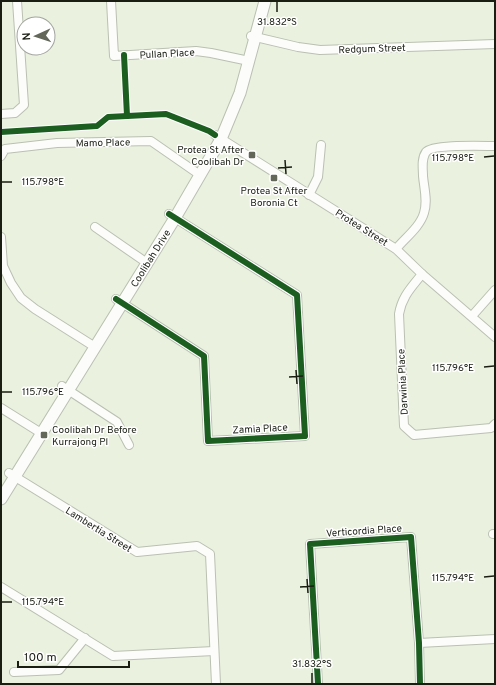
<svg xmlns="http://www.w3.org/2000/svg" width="496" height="685" font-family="Overpass,sans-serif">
	<rect width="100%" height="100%" fill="#eaf1df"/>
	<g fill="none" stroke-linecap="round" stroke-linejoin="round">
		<g stroke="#bac0b2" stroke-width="10">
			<g id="street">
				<polyline points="111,1 114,56 196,51 211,53 249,61"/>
				<polyline points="251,36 298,47 320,50 495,44"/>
				<polyline points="1,114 15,113 24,105 17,1"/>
				<polyline points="215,135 396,249 422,274 495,337"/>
				<polyline points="1,156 5,149 57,143 151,141 200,175"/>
				<polyline points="309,195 318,177 321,145"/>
				<polyline points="95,227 147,263"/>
				<polyline points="1,237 3,266 11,283 21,298 35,309 95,347"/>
				<path d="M396,249c9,-11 24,-22 28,-36 4,-12 0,-25 -1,-37 0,-7 -2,-17 3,-24 6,-8 57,-6 69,-6"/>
				<path d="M422,274c-10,13 -20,22 -23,40l5,112 10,9 77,-7 4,-4"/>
				<polyline points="116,299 204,356 208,441 305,436 297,295 169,214"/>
				<polyline points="472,316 495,290"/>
				<polyline points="62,386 117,422 129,445"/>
				<polyline points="1,408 41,433"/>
				<polyline points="9,473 137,552 197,546 210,554 216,684"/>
				<polyline points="493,534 495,534"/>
				<polyline points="1,587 113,656 214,651"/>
				<polyline points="419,643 495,639"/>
				<polyline points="14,672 59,670 85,638"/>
				<polyline points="318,684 310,544 411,537 419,643 420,684"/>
			</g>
		</g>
		<g stroke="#bac0b2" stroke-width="13">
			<polyline id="secondary" points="1,499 175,218 221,139 240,93 265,1"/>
		</g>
		<use href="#street" stroke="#fcfdfa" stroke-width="8"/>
		<use href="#secondary" stroke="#fcfdfa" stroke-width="11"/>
		<g stroke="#fff" stroke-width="8">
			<g id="cycleway">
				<polyline points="124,55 127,116"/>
				<polyline points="1,132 97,126 108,117 166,114 209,131 215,135"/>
				<polyline points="116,299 204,356 208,441 305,436 297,295 169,214"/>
				<polyline points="318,684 310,544 411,537 419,643 420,684"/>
			</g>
		</g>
		<use href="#cycleway" stroke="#1b5e20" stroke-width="6"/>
	</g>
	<path fill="none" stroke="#191d12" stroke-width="1.5" d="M277,2v10M484,157l10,-1M285,160l1,14M278,168l14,-1M2,182h10M484,367l10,-1M296,370l1,14M289,377l14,-1M2,392h10M484,577l10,-1M307,579l1,14M300,587l14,-1M2,602h10M312,673v10"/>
	<g fill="#62675a" stroke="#fff" stroke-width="1.5">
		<rect x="248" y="151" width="8" height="8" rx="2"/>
		<rect x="270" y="174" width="8" height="8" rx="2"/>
		<rect x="40" y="431" width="8" height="8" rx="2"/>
	</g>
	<g text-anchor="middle" stroke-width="3" stroke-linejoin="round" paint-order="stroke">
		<g font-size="10" fill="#191d12" stroke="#fff">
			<text transform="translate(372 48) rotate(-2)" y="4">Redgum Street</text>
			<text transform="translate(167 53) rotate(-3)" y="4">Pullan Place</text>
			<text transform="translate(103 142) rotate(-1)" y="4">Mamo Place</text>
			<text transform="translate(362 227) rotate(32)" y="4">Protea Street</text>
			<text transform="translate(150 258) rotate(-58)" y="4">Coolibah Drive</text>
			<text transform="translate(402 382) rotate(-93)" y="4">Darwinia Place</text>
			<text transform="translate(260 428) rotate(-3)" y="4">Zamia Place</text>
			<text transform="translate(99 529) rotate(32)" y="4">Lambertia Street</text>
			<text transform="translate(364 530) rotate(-4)" y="4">Verticordia Place</text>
		</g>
		<g font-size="10" fill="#191d12" stroke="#fff" text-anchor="end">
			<text x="244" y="153">Protea St After<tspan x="244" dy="12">Coolibah Dr</tspan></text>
			<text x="274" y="194" text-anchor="middle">Protea St After<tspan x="274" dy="12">Boronia Ct</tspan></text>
			<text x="52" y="433" text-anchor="start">Coolibah Dr Before<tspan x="52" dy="12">Kurrajong Pl</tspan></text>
		</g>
	</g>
	<g font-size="10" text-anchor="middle" fill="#191d12" stroke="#fff" stroke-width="3" stroke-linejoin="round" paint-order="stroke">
		<text x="277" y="25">31.832°S</text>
		<text x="453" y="161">115.798°E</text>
		<text x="43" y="185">115.798°E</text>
		<text x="453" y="371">115.796°E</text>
		<text x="43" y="395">115.796°E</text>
		<text x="453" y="581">115.794°E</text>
		<text x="43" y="605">115.794°E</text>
		<text x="312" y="667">31.832°S</text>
	</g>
	<rect width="496" height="685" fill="none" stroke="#191d12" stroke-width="4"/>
	<g transform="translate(36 36) rotate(267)"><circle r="19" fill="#ffffff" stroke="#a3a5a0"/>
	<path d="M0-3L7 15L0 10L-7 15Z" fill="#62675a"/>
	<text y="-6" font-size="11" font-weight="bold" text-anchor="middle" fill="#191d12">N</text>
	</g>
	<path d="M18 661v6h111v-6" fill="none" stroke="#191d12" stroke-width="2"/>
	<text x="24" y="661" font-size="12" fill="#191d12" stroke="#ffffff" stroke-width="3" paint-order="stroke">100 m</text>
</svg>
